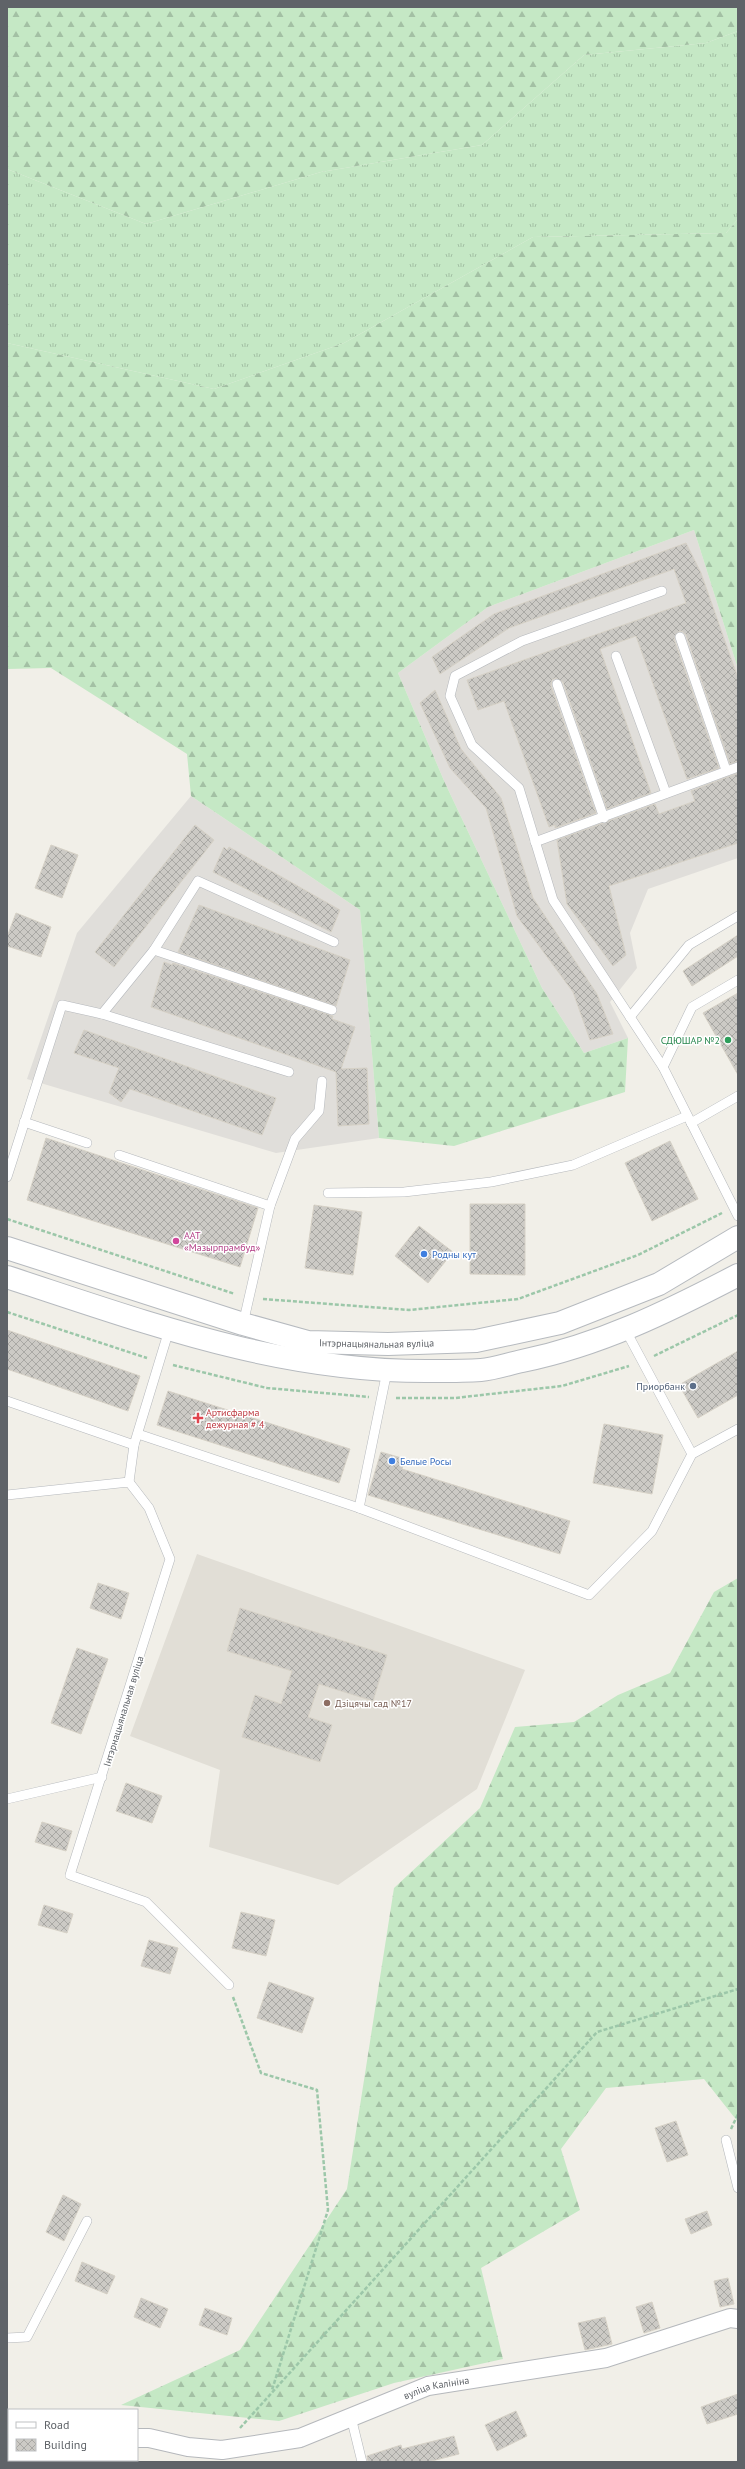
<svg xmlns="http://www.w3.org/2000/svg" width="745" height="2469" font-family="'PT Sans',sans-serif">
	<defs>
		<pattern id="grass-tufts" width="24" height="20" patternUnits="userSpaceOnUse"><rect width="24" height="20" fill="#c5e8c5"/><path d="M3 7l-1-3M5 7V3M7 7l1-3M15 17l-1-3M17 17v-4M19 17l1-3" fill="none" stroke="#a3c0a4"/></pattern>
		<pattern id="forest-firs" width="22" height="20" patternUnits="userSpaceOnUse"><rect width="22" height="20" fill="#c5e8c5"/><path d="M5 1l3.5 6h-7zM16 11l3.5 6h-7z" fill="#a3c0a4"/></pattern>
		<pattern id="building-cross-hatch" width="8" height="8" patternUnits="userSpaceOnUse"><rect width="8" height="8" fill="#cccac5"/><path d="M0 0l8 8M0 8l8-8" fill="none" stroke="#a9a8a4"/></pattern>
	</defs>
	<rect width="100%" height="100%" fill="#f1efe8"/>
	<g fill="#e0deda">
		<polygon points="694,530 738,669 738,858 648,889 630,933 637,968 610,1002 628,1038 584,1053 542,988 445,783 398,673 488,607"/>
		<polygon points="191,796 360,910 379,1138 276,1153 27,1079 77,933"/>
	</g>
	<polygon fill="#e1ded6" points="197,1554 525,1670 477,1789 338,1885 209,1847 220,1770 130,1736"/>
	<polygon fill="url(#grass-tufts)" points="738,31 738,219 726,233 533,237 344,343 214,389 7,343 7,169 146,224 321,172 482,145 584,55 706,43"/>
	<g fill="url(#forest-firs)">
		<polygon points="7,7 738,7 738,31 706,43 584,55 482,145 321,172 146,224 7,169"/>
		<polygon points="738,219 738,669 694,530 488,607 398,673 445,783 542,988 584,1053 628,1038 625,1092 454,1146 379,1138 360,910 191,796 187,754 51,668 7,669 7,343 214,389 344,343 533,237 726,233"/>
		<polygon points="738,1578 738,2122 704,2079 606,2088 561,2149 580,2210 481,2268 503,2359 394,2383 279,2421 121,2405 240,2350 347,2189 394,1888 480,1808 515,1727 574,1722 618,1695 670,1673 714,1592"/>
	</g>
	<g fill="url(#building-cross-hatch)" stroke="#d6d1c6">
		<polygon points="686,543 701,573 738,678 738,761 730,764 686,635 682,631 678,632 674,639 719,768 687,779 636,636 600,649 651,793 607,809 563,682 555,678 552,680 551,686 596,813 555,828 555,825 549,827 504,701 478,710 467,680 686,603 674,569 509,628 440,674 432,657 494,614"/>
		<polygon points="435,690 461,749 501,798 533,898 597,994 613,1034 590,1040 573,992 517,916 486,808 450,768 420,703"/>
		<polygon points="738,773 738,843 609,886 626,955 613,966 567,904 557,840 655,804 659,814 695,801 691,791"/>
		<polygon points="195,825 214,840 114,967 95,952"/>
		<polygon points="51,845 78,855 62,898 35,888"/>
		<polygon points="224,847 227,850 229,847 340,910 331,932 213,872"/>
		<polygon points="199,905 350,960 336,1006 178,952"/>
		<polygon points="16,913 51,927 41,957 7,946 7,937"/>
		<polygon points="738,935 738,956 692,986 683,971"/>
		<polygon points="164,962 172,965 173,963 333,1016 332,1019 355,1027 341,1069 367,1068 369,1124 338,1126 336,1072 151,1007"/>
		<polygon points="738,993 738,1075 703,1013"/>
		<polygon points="84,1030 276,1098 262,1135 130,1089 121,1102 109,1093 119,1068 74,1053"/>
		<polygon points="46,1138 258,1208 240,1267 27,1200"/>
		<polygon points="670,1141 698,1199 652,1221 625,1163"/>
		<polygon points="470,1204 525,1204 525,1275 470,1274"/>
		<polygon points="314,1205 362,1212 353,1275 305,1268"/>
		<polygon points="419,1226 453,1252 428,1283 395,1256"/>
		<polygon points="7,1330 140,1376 128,1411 7,1369"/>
		<polygon points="738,1351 738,1395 698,1418 679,1385"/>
		<polygon points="168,1391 350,1449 339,1483 157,1425"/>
		<polygon points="604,1424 663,1435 652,1494 593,1483"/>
		<polygon points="381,1452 405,1459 402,1469 570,1521 560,1554 368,1495"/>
		<polygon points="98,1583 129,1593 121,1619 90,1608"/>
		<polygon points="240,1608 387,1655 373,1701 319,1684 308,1717 332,1725 320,1762 242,1737 255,1695 281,1704 292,1671 227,1651"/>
		<polygon points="77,1648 108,1659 81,1734 51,1723"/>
		<polygon points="126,1783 162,1796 152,1823 116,1811"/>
		<polygon points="42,1822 72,1831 66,1851 35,1842"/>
		<polygon points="44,1905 73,1914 67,1933 38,1925"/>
		<polygon points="241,1912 275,1920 266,1956 232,1948"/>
		<polygon points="149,1940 178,1948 170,1974 141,1966"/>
		<polygon points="269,1982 314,1998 302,2033 257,2018"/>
		<polygon points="676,2121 688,2155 667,2162 655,2128"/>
		<polygon points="63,2195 81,2204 64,2241 46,2232"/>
		<polygon points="707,2211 712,2225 691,2234 685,2219"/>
		<polygon points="82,2262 115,2276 107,2294 75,2281"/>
		<polygon points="728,2278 734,2304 720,2307 714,2281"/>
		<polygon points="141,2298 168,2309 160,2328 134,2317"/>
		<polygon points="652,2302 660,2328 644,2333 636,2307"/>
		<polygon points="205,2308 232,2318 227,2335 199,2325"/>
		<polygon points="605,2317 612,2344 585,2350 578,2323"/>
		<polygon points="738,2394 738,2414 707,2424 701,2407"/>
		<polygon points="516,2411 527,2436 497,2451 485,2425"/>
		<polygon points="454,2436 459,2454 428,2462 368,2462 367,2456 401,2445 402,2449"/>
	</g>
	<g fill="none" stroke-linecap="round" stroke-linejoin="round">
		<g stroke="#b5b8bc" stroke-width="10">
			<g id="service">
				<polyline points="662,591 522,641 455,676 450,696 472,745 519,788 553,900 663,1067 738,1216"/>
				<polyline points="680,637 726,770"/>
				<polyline points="616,656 666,793"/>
				<polyline points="557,684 604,818"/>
				<polyline points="535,842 738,767"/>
				<polyline points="154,950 198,881 334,942"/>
				<polyline points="102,1014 289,1072"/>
				<polyline points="630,1017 689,945 738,916"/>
				<polyline points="663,1067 692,1007 738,980"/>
				<polyline points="24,1122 87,1143"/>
				<polyline points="691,1123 738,1096"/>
				<polyline points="119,1155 270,1206"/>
				<polyline points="7,1177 62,1005 102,1014 154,950 332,1010"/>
				<polyline points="328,1193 404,1192 491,1182 573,1165 687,1116"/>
				<polyline points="243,1324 270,1206 295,1139 319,1111 322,1081"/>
				<polyline points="625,1329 692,1454"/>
				<polyline points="7,1401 134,1445"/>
				<polyline points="138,1434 359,1508 589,1595 652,1531 692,1454 738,1429"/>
				<polyline points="129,1482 134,1445 169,1330"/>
				<polyline points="7,1495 129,1482 149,1508 170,1559 70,1875 146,1902 229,1985"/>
				<polyline points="359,1508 387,1371"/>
				<polyline points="7,1799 102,1777"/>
				<polyline points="726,2140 738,2188"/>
				<polyline points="7,2338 27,2337 87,2221"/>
				<polyline points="351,2417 362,2462"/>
			</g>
		</g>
		<g stroke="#b5b8bc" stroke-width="20">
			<g id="minor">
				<polyline points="7,2426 9,2426"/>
				<path id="s1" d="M137,2438h12l39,9 34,3 78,-12 128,-52 178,-28 124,-40 8,1"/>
			</g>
		</g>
		<g stroke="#b6babf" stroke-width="24">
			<g id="secondary">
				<path id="s2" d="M7,1248l236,76 65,18 80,2 88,-3 84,-18 99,-39 79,-47"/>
				<path d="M7,1277c144,47 274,96 428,94 15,0 31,0 46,-1 13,-1 27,-6 41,-9 78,-16 145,-49 216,-86"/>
			</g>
		</g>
		<g stroke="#9cc7a9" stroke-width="2.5" stroke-dasharray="4 2" stroke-linecap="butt">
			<polyline points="7,1219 235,1294"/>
			<polyline points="263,1299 409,1310 518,1299 638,1255 722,1213"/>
			<polyline points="7,1312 147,1358"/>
			<polyline points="654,1356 738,1315"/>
			<polyline points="173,1365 267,1388 369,1397"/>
			<polyline points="396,1398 455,1398 562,1386 629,1366"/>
			<polyline points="233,1997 261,2073 317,2090 328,2210 272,2390"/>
			<polyline points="731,2129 738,2114"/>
			<polyline points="240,2428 597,2032 738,1989"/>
		</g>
		<use href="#service" stroke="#fff" stroke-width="9"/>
		<use href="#minor" stroke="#fff" stroke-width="18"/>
		<use href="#secondary" stroke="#fff" stroke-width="22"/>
	</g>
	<circle fill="#2e9e5b" stroke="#fff" stroke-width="1.5" cx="728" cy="1040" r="4"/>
	<circle fill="#d1479c" stroke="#fff" stroke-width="1.5" cx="176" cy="1241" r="4"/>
	<g fill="#3f7fe0" stroke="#fff" stroke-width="1.5">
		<circle cx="424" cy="1254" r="4"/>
		<circle cx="392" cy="1461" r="4"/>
	</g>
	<circle fill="#5c6f8a" stroke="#fff" stroke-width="1.5" cx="693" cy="1386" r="4"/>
	<path fill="#e0444e" stroke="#fff" stroke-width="1.5" d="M196 1412h4v4h4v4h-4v4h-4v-4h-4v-4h4z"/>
	<circle fill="#8d6e63" stroke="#fff" stroke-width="1.5" cx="327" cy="1703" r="4"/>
	<g text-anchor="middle" stroke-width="3" stroke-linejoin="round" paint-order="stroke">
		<g font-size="10" fill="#27864d" stroke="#fff" text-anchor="end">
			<text x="720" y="1044">СДЮШАР №2</text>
		</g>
		<g font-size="10" fill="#b23c85" stroke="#fff" text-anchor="start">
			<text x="184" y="1239">ААТ<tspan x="184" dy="12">«Мазырпрамбуд»</tspan></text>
		</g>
		<g font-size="10" fill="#366cbe" stroke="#fff" text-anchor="start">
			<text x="432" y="1258">Родны кут</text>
			<text x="400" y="1465">Белые Росы</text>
		</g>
		<g font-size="10" fill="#5f6368" stroke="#fff">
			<text dy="4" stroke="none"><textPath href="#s2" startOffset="384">Інтэрнацыянальная вуліца</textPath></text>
			<text transform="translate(123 1711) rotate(-73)" y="4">Інтэрнацыянальная вуліца</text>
			<text dy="4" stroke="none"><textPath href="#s1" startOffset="311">вуліца Калініна</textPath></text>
		</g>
		<g font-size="10" fill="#4e5e75" stroke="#fff" text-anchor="end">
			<text x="685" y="1390">Приорбанк</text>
		</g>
		<g font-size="10" fill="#be3a42" stroke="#fff" text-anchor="start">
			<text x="206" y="1416">Артисфарма<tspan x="206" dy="12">дежурная # 4</tspan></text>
		</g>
		<g font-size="10" fill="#785e54" stroke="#fff" text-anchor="start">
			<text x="335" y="1707">Дзіцячы сад №17</text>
		</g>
	</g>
	<rect width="745" height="2469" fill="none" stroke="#5f6368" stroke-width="16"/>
	<rect x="8" y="2409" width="130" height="52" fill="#ffffff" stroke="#bfc1c3"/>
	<rect x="16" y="2422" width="20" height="6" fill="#ffffff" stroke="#bfc1c3"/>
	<text x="44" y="2429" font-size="12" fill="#5f6368">Road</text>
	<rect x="16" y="2439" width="20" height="12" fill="url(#building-cross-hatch)" stroke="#bfc1c3"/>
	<text x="44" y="2449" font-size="12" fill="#5f6368">Building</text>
</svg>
